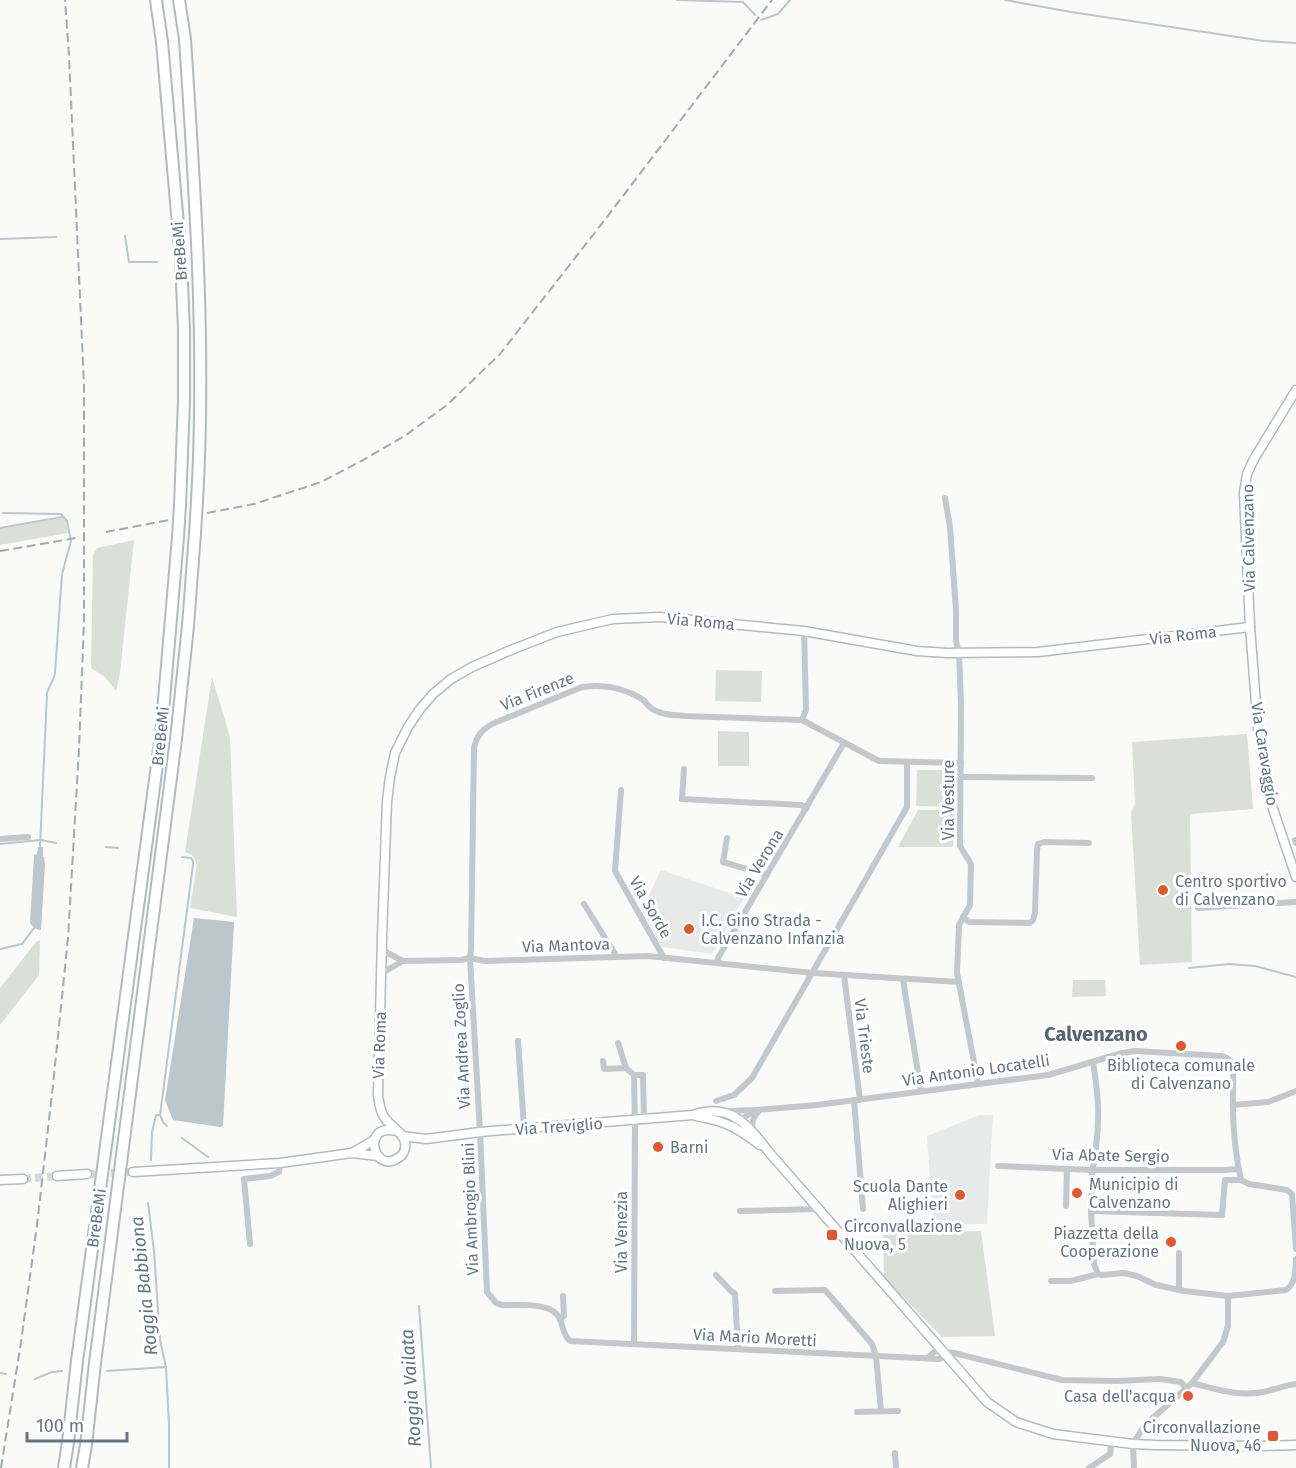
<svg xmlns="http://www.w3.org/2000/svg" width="1296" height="1468" font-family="'Fira Sans',sans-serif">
	<rect width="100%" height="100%" fill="#fafaf8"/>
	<g fill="#e8e9e9">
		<polygon points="661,870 744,898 712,954 662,947 642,910"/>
		<polygon points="979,1115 993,1115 987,1224 933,1224 927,1136"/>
	</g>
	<g fill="#dadfd7">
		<polygon points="63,518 66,521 68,533 0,545 0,529"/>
		<polygon points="134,540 120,673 116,691 105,677 91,668 93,556 97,548"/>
		<polygon points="716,670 762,671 761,702 715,701"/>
		<polygon points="212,677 230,737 237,917 190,908 197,864 192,855 185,852"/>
		<polygon points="718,731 749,732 749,766 718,766"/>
		<polygon points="1247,734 1253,809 1190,814 1192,962 1140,965 1131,813 1135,804 1132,742"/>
		<polygon points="917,770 954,770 954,807 916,806"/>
		<polygon points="918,810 954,810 953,847 898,847"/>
		<polygon points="40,940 39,975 0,1025 0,988 36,942"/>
		<polygon points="1073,980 1105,980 1106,996 1072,997"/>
		<polygon points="981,1231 995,1336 942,1337 884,1277 883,1234"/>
	</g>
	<g fill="#bbc7cb">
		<path d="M38,847h5v10h1l1,7 -4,66c-5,0 -8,-3 -11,-7l4,-68 3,-1z"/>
		<polygon points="194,918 234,922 223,1126 220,1127 173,1120 165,1100"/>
	</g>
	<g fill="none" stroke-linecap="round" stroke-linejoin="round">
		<g stroke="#bbc7cb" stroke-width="2">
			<polyline points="677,0 743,2 755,15"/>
			<polyline points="1005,0 1071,12 1264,41 1296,43"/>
			<polyline points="761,20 778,14 790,0"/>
			<polyline points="125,236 129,262 157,262"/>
			<polyline points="0,239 56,237"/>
			<path d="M3,513l58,1 6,7 4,20 -9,33 -7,99c-1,7 -6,13 -8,20l-7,154"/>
			<polyline points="0,528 62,517"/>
			<polyline points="0,844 40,840 56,843"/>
			<polyline points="106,847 118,848"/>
			<polyline points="0,949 22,944 34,928"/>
			<polyline points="1189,968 1229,964 1255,966 1296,977"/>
			<polyline points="167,1126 163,1122 160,1115 193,865 193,861 191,858 182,857"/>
			<polyline points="182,1138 208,1157"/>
			<polyline points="151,1160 152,1132 156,1115 159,1115"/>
			<polyline points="148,1203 154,1251 160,1340 166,1367 169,1425 169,1468"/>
			<polyline points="419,1306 431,1468"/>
			<polyline points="107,1371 166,1367"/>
			<polyline points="0,1373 6,1374"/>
			<polyline points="35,1379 52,1372 62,1371"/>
		</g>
		<g stroke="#d5d9db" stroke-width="8" stroke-dasharray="8 4" stroke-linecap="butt">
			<polyline points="87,1174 133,1172"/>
			<polyline points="23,1179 57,1176"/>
		</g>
		<g stroke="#b3babf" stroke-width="11">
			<g id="secondary">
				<polyline points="1296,390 1254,459 1247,474 1244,493 1250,627 1258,729 1268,794 1296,877"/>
				<path d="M696,1116c8,2 17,3 25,6 15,5 27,14 39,23"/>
				<path d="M396,1131c-35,-9 -23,44 2,27 6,-3 8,-10 7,-16 -2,-10 -15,-16 -21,-25 -4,-6 -5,-15 -6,-22l4,-158 5,-136 3,-24 5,-24 13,-26 12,-18 13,-15 18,-15 21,-12 39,-17 46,-18 56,-13 47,-2 144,14 113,20 30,2 91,-1 212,-25"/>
				<path d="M402,1136l24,3 54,-7 213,-17c36,-13 56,10 75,36l219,251 29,20 37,12 80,10 22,1 104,1 37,-1"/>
				<polyline points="352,1153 374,1140"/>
				<polyline points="133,1172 280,1163 352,1153 378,1156"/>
				<polyline points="57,1176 87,1174"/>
				<polyline points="0,1180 23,1179"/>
			</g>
		</g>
		<g stroke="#b4b9bd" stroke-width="14">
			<g id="highway">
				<polyline points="156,0 162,42 181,259 184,330 184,400 180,505"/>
				<path d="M179,0l6,39c10,154 21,307 12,462"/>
				<polyline points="64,1468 68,1442 77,1361 161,735 178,537"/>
				<polyline points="82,1468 86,1445 95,1363 176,739 188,626 195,533"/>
			</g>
		</g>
		<g stroke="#c3c8cc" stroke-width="6">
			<polyline points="945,498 950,527 956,610 956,641 959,653 961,703 960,846 971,864 970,905 959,925 957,973 978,1083"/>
			<polyline points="802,720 806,710 804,631"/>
			<polyline points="684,769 682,799 801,805 807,808"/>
			<polyline points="961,777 1092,778"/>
			<polyline points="621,790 615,871 664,958"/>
			<polyline points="727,838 723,862 767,875"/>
			<polyline points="0,839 28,837"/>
			<polyline points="1295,840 1296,843"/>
			<polyline points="584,904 617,957"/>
			<polyline points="1198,908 1296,902"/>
			<polyline points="963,917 969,922 1030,923 1033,920 1035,913 1037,850 1038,844 1044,842 1089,843"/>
			<polyline points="382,950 403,961 461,960 470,958 485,961 648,956 813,973 959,982"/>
			<polyline points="717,963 718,958 844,743"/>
			<polyline points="382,973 403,961"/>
			<polyline points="844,975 860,1100"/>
			<polyline points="903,980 921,1091"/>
			<polyline points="518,1041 524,1128"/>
			<polyline points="618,1043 626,1068"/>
			<polyline points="603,1061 604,1069 626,1068 634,1075"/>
			<path d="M1093,1062c5,30 7,54 3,85 -1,8 -1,15 -4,23l-1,41 3,53 4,10"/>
			<polyline points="854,1100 863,1209"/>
			<polyline points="716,1101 734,1095 752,1078 907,807 907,762"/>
			<polyline points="1233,1105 1268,1102 1296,1091"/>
			<path d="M725,1111l31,-1 61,-5 231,-30 74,-22 13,-2 87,5c6,2 8,3 10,9 3,10 0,32 1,43 0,24 3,48 8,72"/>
			<polyline points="730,1126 753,1112"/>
			<path d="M753,1131c-2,-9 0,-15 7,-21"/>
			<polyline points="998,1166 1092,1170 1224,1170 1238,1169"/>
			<polyline points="1066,1206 1067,1169"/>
			<polyline points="740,1211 818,1209"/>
			<polyline points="1091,1211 1222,1215 1225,1180 1241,1180 1249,1184 1287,1190 1292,1194 1296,1249"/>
			<polyline points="250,1244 244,1179 270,1176 279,1172 280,1163"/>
			<polyline points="1179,1253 1179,1290"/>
			<polyline points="716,1275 731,1291 735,1294 738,1349"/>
			<path d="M1051,1281h20l27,-7 3,1 23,-2 13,3 19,9 28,6 44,5 58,-6c10,-7 9,-19 10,-31"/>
			<polyline points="775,1291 825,1290 872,1344 876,1356 881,1411"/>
			<polyline points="560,1320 564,1316 563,1296"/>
			<polyline points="634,1344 635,1126 634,1075 643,1075 644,1119"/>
			<path d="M942,1352l-1,6 -2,1 -369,-18c-7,-6 -7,-14 -10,-22 -8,-18 -41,-13 -58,-14l-6,-2 -9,-11 -7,-160 -10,-174 1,-8 3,-202c3,-13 8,-18 18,-24l90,-37c21,-3 41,0 60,12 4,3 6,7 10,10 10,6 22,6 33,7l117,4 77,41 82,2"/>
			<polyline points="928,1358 935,1351 954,1353 1062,1380 1117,1381 1160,1379 1181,1382 1186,1388"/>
			<path d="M1192,1383c23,6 47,14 71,9 11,-2 22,-7 33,-8"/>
			<polyline points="857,1412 898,1411"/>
			<polyline points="895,1453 896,1468"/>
			<polyline points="1089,1468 1110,1454 1112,1441"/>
			<polyline points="1134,1468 1133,1444 1144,1426 1192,1383 1223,1342 1228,1326 1228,1296"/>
		</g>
		<use href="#secondary" stroke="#fff" stroke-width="8"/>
		<use href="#highway" stroke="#fff" stroke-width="10"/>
		<g stroke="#a2aab0" stroke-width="2" stroke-dasharray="9 4.5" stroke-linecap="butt">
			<polyline points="207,513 254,504 321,482 365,459 406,435 447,405 500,354 607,217 772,0"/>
			<polyline points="106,532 169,520"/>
			<polyline points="0,551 76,538"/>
			<polyline points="1,1468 21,1342 37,1225 53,1085 68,938 79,749 84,622 84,385 69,56 65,0"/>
		</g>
		<g stroke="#b4b9bd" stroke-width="14" stroke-linecap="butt">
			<g id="highway-bridge">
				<polyline points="195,533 197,501"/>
				<polyline points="178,537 180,505"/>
			</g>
		</g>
		<use href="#highway-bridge" stroke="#fff" stroke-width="10"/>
	</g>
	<g fill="#e4572e" stroke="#fff" stroke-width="2">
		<circle cx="1163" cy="890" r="6"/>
		<circle cx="689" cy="929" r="6"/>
		<circle cx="1181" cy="1046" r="6"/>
		<circle cx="658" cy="1147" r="6"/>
		<circle cx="1077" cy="1193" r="6"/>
		<circle cx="960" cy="1195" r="6"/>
		<rect x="826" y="1229" width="12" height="12" rx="3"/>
		<circle cx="1171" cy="1242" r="6"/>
		<circle cx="1188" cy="1396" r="6"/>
		<rect x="1267" y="1430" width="12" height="12" rx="3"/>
	</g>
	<g text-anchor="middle" stroke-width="6" stroke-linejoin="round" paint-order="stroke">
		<g font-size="16" fill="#657683" stroke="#fff">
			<text transform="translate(179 251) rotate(-94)" y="6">BreBeMi</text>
			<text transform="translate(1248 538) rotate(-91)" y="6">Via Calvenzano</text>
			<text transform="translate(701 621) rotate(5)" y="6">Via Roma</text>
			<text transform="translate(1183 635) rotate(-7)" y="6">Via Roma</text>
			<text transform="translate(537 691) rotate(-22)" y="6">Via Firenze</text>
			<text transform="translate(160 736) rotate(-84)" y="6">BreBeMi</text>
			<text transform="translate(1265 754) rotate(81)" y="6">Via Caravaggio</text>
			<text transform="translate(948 800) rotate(-90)" y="6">Via Vesture</text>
			<text transform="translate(759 863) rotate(-59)" y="6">Via Verona</text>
			<text transform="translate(651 907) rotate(60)" y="6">Via Sorde</text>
			<text transform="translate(566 945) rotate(-2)" y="6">Via Mantova</text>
			<text transform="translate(865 1036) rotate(83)" y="6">Via Trieste</text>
			<text transform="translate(379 1045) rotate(-88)" y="6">Via Roma</text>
			<text transform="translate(461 1046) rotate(-93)" y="6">Via Andrea Zoglio</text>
			<text transform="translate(976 1070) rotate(-8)" y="6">Via Antonio Locatelli</text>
			<text transform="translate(559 1126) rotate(-4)" y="6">Via Treviglio</text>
			<text transform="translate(1111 1155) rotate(1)" y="6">Via Abate Sergio</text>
			<text transform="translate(470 1209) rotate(-92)" y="6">Via Ambrogio Blini</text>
			<text transform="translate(96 1218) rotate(-82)" y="6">BreBeMi</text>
			<text transform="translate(621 1232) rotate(-90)" y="6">Via Venezia</text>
			<text transform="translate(755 1337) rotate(3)" y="6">Via Mario Moretti</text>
		</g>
		<g font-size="16" fill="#657683" stroke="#fff" text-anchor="start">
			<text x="1175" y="887">Centro sportivo<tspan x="1175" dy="18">di Calvenzano</tspan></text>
			<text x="701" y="926">I.C. Gino Strada -<tspan x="701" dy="18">Calvenzano Infanzia</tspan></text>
			<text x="1181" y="1071" text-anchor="middle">Biblioteca comunale<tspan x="1181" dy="18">di Calvenzano</tspan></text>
			<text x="670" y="1153">Barni</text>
			<text x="1089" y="1190">Municipio di<tspan x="1089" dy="18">Calvenzano</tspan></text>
			<text x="948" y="1192" text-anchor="end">Scuola Dante<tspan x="948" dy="18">Alighieri</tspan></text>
			<text x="844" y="1232">Circonvallazione<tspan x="844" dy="18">Nuova, 5</tspan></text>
			<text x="1159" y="1239" text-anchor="end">Piazzetta della<tspan x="1159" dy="18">Cooperazione</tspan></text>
			<text x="1176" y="1402" text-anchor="end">Casa dell'acqua</text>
			<text x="1261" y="1433" text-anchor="end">Circonvallazione<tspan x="1261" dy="18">Nuova, 46</tspan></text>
		</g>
		<g font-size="18" font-style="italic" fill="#60757c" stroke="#fff">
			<text transform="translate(144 1286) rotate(-96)" y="6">Roggia Babbiona</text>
			<text transform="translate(411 1388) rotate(-94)" y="6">Roggia Vailata</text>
		</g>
		<g font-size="20" font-weight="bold" fill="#57646e" stroke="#fff">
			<text x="1096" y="1041">Calvenzano</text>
		</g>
	</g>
	<path d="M27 1432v9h100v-9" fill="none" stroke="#657683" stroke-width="3"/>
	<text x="36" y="1432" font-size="18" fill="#657683" stroke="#ffffff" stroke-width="4.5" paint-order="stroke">100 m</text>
</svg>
